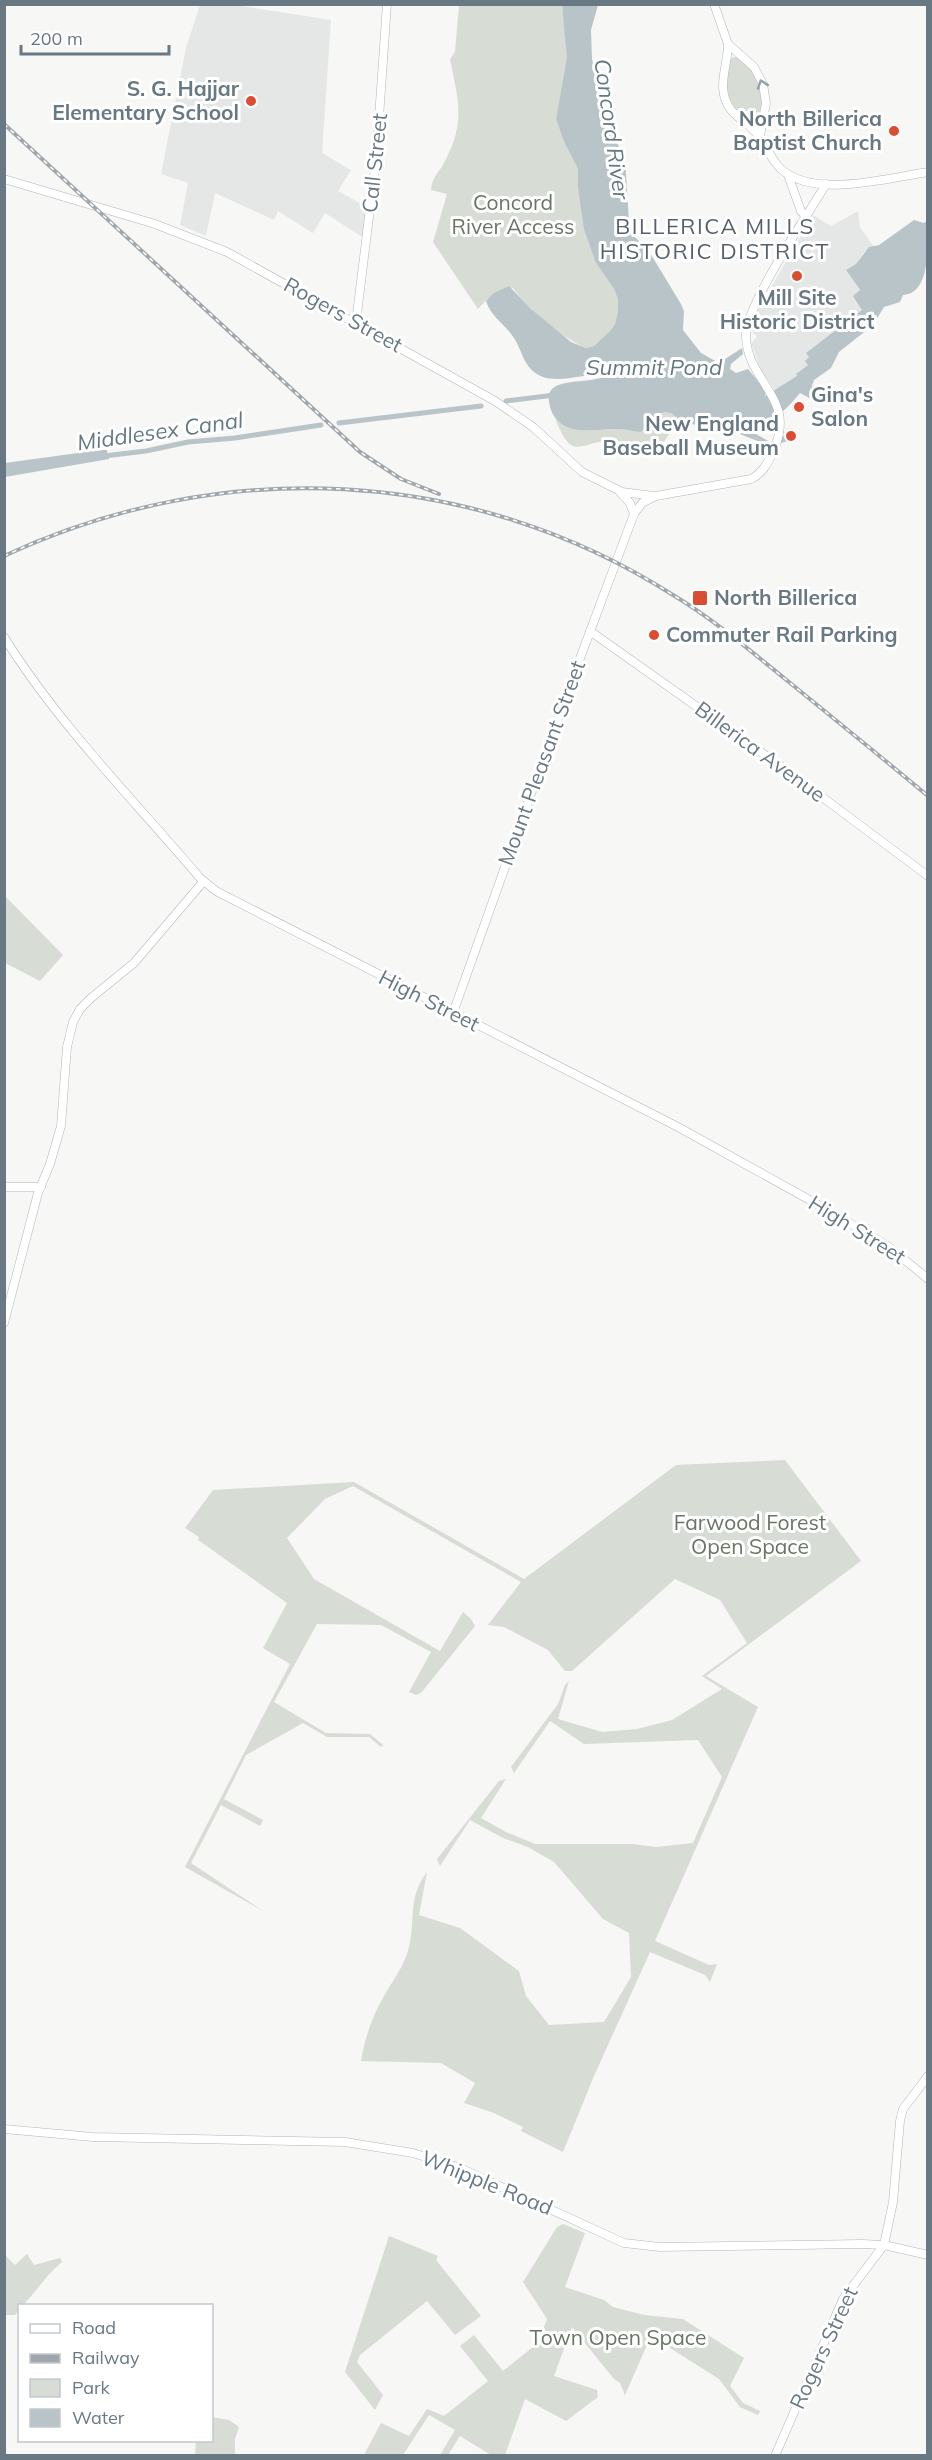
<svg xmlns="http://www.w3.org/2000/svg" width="932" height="2460" font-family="Mulish,sans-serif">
	<rect width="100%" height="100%" fill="#f7f7f5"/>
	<g fill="#e5e6e6">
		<polygon points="200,5 235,5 331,20 322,153 351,170 338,191 367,207 364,238 325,213 313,233 278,211 274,220 215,193 206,236 180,225 188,183 161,174 186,48"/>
		<polygon points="858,211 860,227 874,247 865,251 856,264 846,270 860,291 863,310 806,353 809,357 808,365 796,374 798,376 791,381 775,390 761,370 751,343 757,337 751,329 758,310 813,215 831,226"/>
	</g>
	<g fill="#d7dcd4">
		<path d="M459,5h103l6,53 -12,61 8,23 14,27v19l18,75 18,26 4,12v10l-3,13 -5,7 -16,15 -8,2c-25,-11 -57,-37 -73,-60l-21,6 -14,15 -45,-67 14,-48 -16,-4c1,-14 9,-18 14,-29 21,-40 13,-61 5,-102l5,-7z"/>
		<path d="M733,57c15,0 28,17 31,32 2,9 -3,24 -5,34l-11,2 -24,-29 4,-34z"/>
		<path d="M664,412l7,1 10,8c-12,6 -11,20 -25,26 -16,7 -33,-7 -51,-6 -9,0 -23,8 -32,5 -9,-4 -14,-19 -18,-27 18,16 39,11 61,10 9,0 17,3 25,3l10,-13z"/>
		<polygon points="4,895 63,955 40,981 5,963"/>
		<path d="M785,1460l76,101 -155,115 52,31 -103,234 54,24 8,-1 -7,18 -5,-7 -55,-23 -56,124 -31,76 -42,-21 2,-4 -29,-14 -30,-10 11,-20 -34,-20 -80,-2c4,-23 11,-45 23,-65 9,-16 21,-31 25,-49 7,-29 -2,-48 18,-75l-8,43 41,13 59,43 7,25 23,29 55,-3 27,-45 -2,-44 -26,-14 -49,-57 -26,-15 -25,-9 -33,-18 -30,46 -3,-7 62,-78 7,-2 -25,39 25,14 29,12h97l24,3 37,-4 29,-66 -24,-37 -114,4 -34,-23 -36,52 -3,-6 47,-63 7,-19 4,-4 -11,38 44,13 35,-3 35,-9 50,-31 -20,-13 45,-33 -27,-43 -45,-21 -103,92h-7l-17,-21 -44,-23 -16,-2 33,-43 -168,-96 -28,13 -38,39 27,41 126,72 23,-39 8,7 4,7 -54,67 -5,2 -7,-3 22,-40 -50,-27 -64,-1 -43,78 52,31 44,1 13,11 -2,2 -12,-10h-42l-24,-14 -57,32 -22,44 39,21 -3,6 -39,-21 -30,58 72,48 -78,-44 105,-203 -27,-16 24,-45 -89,-63 1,-3 -14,-9 28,-38 141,-8 170,97 152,-114z"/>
		<polygon points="563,2224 585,2233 565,2287 604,2300 613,2307 644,2315 683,2319 744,2358 730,2386 743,2403 760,2411 758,2415 740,2407 719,2379 651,2336 625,2395 620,2383 614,2379 572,2327 554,2376 597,2390 598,2397 566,2421 525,2399 505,2455 491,2455 460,2436 448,2455 440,2455 455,2430 429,2415 403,2455 364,2455 381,2423 409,2436 427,2409 444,2416 488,2381 460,2346 474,2335 503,2371 538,2343 547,2319 523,2282 557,2227"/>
		<polygon points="389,2236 438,2256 436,2260 481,2316 455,2335 427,2301 360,2355 357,2362 383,2395 375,2410 345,2372"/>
		<path d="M27,2254l7,11 26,-7 2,4c-16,13 -25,29 -39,43l-3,1 -1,4 -4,5h-10v-60l10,10z"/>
		<polygon points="212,2417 229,2420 239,2427 235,2439 235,2455 195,2455 196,2441 212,2440"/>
	</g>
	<g fill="#b8c4c8">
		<path d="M562,5h36l-7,25 1,30 8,22 5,36 20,41 4,63 5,14 16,17 31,51 3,7 -1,19 18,23 18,10 23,-15 1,6 -12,10 -1,5 6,4 12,-4 18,22 -1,5 32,-20 -1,-2 12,-9 -3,-4 4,-4 -3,-4 56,-43 -9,-14 7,-6 -14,-20 10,-6 13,-17 10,-2 35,-25 10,3 3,-2c0,23 5,72 -24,74l-3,7 -16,5 -11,18 -34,27 -8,16 -17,12 -2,6 3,7 -4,6 -11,-6c-14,18 -28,27 -44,41l14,8 17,-7h2l-2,6 -14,5 -8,-2 -33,-13 -29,-4 -22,-6 -10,-8 -7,-1 -13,7 -10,13c-8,0 -15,-3 -23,-3 -25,0 -58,10 -68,-22 -1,-6 -3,-13 2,-18 11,-11 44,-5 57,-15 -25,-3 -61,17 -80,-7 -7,-9 -9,-20 -15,-29 -9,-14 -23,-21 -28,-37l6,-7 17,-8 22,23 40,33 15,6 8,-2 16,-15 5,-7 3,-13v-11l-4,-11 -18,-26 -12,-34 -6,-41v-19l-14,-27 -8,-23 11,-61z"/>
		<polygon points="100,450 107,450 109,459 5,477 5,463"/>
	</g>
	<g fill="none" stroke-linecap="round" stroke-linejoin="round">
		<g stroke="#b8c4c8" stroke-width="5">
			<polyline points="506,401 555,395"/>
			<polyline points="339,423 481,406"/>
			<polyline points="104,456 146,451 188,442 235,438 321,425"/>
		</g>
		<g stroke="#b1b7bb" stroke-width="9">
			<g id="secondary">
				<polyline points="714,4 728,44 754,67 763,84 766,103 760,136"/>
				<path d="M728,44c0,23 -13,45 3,66 8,10 20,15 27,25 9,11 12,24 23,34 33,30 106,9 147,3"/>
				<polyline points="788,175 801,211 806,217"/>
				<polyline points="4,179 155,224 227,252 495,401 533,427 582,472 622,492 653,496"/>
				<polyline points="356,322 376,160 387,4"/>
				<polyline points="619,491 630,503 634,514"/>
				<polyline points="590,631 782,767 928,876"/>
				<path d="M4,637c55,88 129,162 196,241l16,13 462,236 157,87 54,33 39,32"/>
				<path d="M453,1013l114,-320 67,-179 8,-11 14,-7 95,-17c11,-5 17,-16 22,-27 25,-55 -25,-68 -27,-115 -2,-30 62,-122 80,-153"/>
				<polyline points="4,1187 41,1187"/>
				<polyline points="4,1323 38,1193 50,1164 61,1126 67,1047 73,1022 80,1009 91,998 134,963 203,882"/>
				<polyline points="4,2129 93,2137 345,2142 413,2153 460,2168 624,2243 660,2247 862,2244 884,2245 928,2255"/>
				<polyline points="775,2456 843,2299 884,2245 893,2202 900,2121 903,2109 928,2076"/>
			</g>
		</g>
		<use href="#secondary" stroke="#fff" stroke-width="8"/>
		<g stroke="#a0a7ac" stroke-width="4">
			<g id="rail">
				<polyline points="4,124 360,452 401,479 439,494"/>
				<path d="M4,556c217,-101 467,-90 669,39 40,24 75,54 111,83 48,39 96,78 144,118"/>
			</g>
		</g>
		<use href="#rail" stroke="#fff" stroke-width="1.5" stroke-dasharray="4.5" stroke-linecap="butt"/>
	</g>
	<defs><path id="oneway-chevron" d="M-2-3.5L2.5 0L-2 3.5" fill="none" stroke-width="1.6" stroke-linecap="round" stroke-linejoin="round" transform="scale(1.5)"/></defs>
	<use stroke="#95a1a9" href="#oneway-chevron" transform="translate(762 84) rotate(-109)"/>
	<g fill="#db4d31" stroke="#fff" stroke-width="2">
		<circle cx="251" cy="101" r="6"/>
		<circle cx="894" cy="131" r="6"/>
		<circle cx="797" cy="276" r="6"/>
		<circle cx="799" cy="407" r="6"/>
		<circle cx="791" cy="436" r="6"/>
		<rect x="692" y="590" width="16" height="16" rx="3"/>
		<circle cx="654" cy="635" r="6"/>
	</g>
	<g text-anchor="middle" stroke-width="6" stroke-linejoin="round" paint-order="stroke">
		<g font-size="21" font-weight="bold" fill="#687984" stroke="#fff" text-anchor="end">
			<text x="239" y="96">S. G. Hajjar<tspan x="239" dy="24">Elementary School</tspan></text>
			<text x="882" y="126">North Billerica<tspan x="882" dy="24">Baptist Church</tspan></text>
			<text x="797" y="305" text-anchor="middle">Mill Site<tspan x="797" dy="24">Historic District</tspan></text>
			<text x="811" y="402" text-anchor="start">Gina's<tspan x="811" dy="24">Salon</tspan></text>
			<text x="779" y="431">New England<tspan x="779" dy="24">Baseball Museum</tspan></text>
			<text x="714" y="605" text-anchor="start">North Billerica</text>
			<text x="666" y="642" text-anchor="start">Commuter Rail Parking</text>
		</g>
		<g font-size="21" fill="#687984" stroke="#fff">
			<text transform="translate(375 163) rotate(-84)" y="7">Call Street</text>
			<text transform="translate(343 315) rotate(29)" y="7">Rogers Street</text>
			<text transform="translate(760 752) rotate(36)" y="7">Billerica Avenue</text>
			<text transform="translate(542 763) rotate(-70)" y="7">Mount Pleasant Street</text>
			<text transform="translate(429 1001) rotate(27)" y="7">High Street</text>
			<text transform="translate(857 1230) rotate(32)" y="7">High Street</text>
			<text transform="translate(487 2183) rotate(22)" y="7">Whipple Road</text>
			<text transform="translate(824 2348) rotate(-65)" y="7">Rogers Street</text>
		</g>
		<g font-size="21" fill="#677762" stroke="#fff">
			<text x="513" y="210">Concord<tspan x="513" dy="24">River Access</tspan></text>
			<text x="750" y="1530">Farwood Forest<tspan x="750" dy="24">Open Space</tspan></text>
			<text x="618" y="2345">Town Open Space</text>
		</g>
		<g font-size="22" font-style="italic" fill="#637a80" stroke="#fff">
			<text transform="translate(612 129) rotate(82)" y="8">Concord River</text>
			<text x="654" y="375">Summit Pond</text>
			<text transform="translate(160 431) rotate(-8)" y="8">Middlesex Canal</text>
		</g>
		<g font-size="22" letter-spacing="1.5" fill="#55626a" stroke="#fff">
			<text x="715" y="234">BILLERICA MILLS<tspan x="715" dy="25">HISTORIC DISTRICT</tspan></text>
		</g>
	</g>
	<rect width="932" height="2460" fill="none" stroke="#687984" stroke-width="12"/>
	<rect x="18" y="2304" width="195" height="138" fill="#ffffff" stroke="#c3c9ce" stroke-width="1.5"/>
	<rect x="30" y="2324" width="30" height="9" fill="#ffffff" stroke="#c3c9ce" stroke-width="1.5"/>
	<text x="72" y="2334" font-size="18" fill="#687984">Road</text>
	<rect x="30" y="2354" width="30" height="9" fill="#a0a7ac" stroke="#c3c9ce" stroke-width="1.5"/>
	<text x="72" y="2364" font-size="18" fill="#687984">Railway</text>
	<rect x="30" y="2379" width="30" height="18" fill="#d7dcd4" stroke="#c3c9ce" stroke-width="1.5"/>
	<text x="72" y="2394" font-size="18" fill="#687984">Park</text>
	<rect x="30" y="2409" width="30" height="18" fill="#b8c4c8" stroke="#c3c9ce" stroke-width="1.5"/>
	<text x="72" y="2424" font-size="18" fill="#687984">Water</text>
	<path d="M21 45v9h148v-9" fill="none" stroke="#687984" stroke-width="3"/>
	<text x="30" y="45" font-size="18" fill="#687984" stroke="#ffffff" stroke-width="4.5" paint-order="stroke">200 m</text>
</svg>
